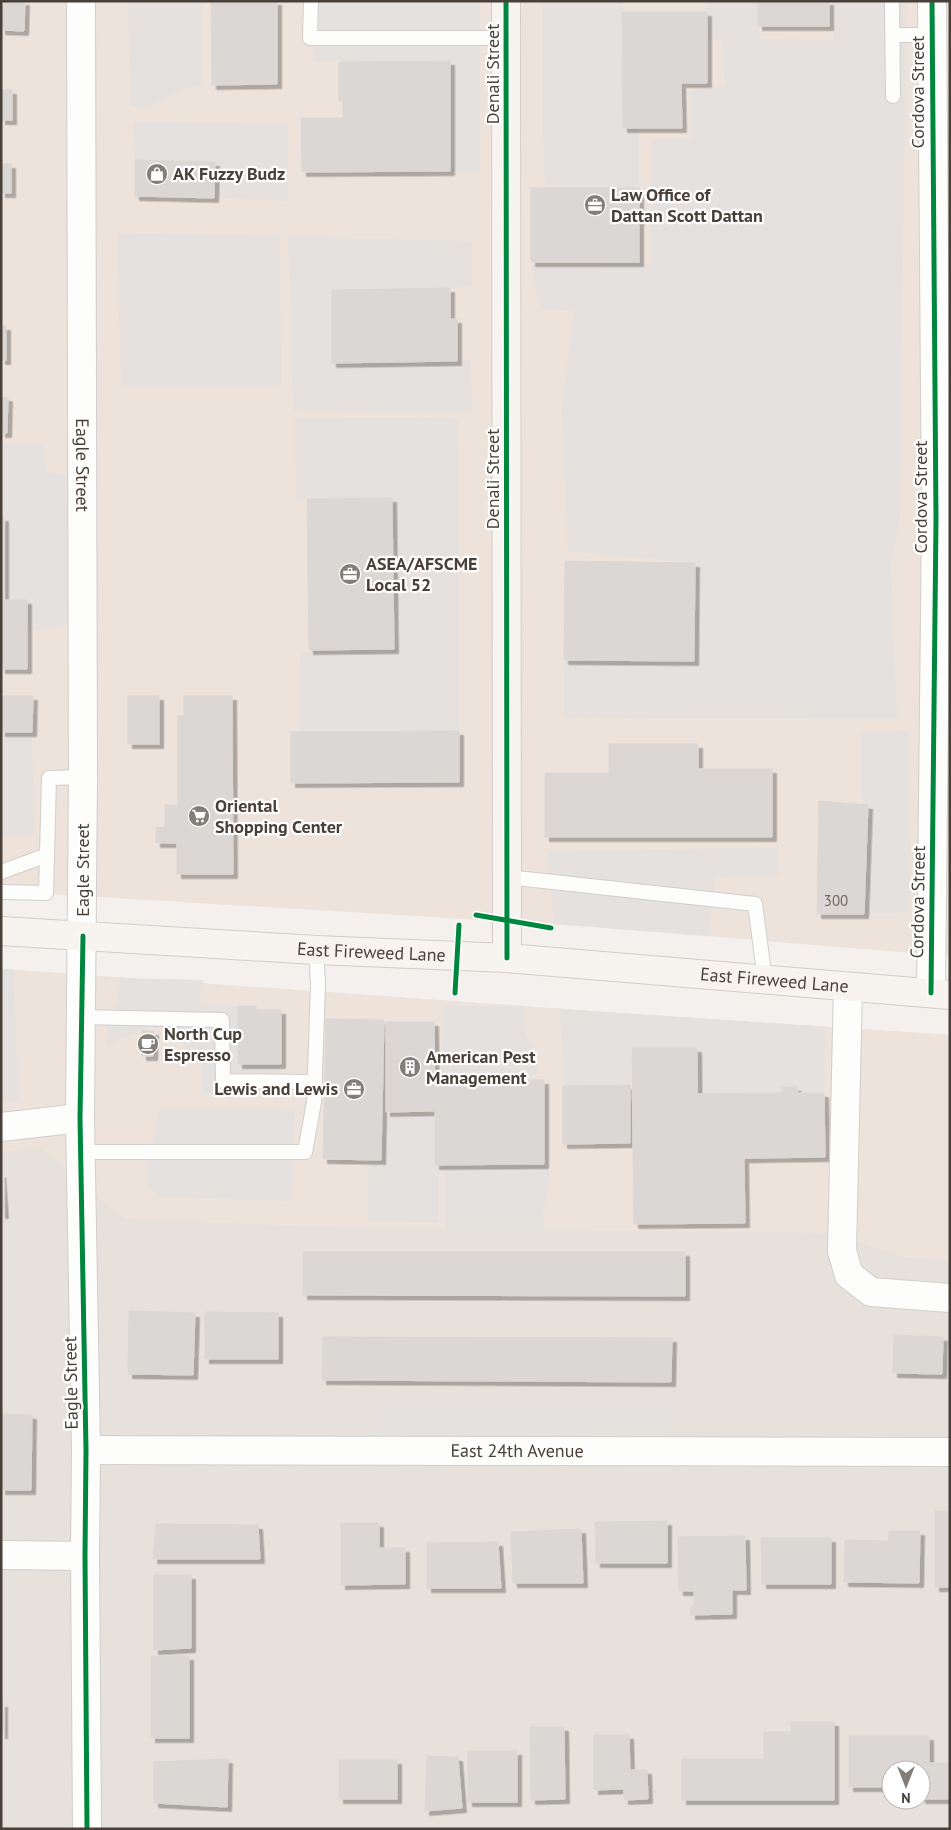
<svg xmlns="http://www.w3.org/2000/svg" width="951" height="1830" font-family="'PT Sans',sans-serif">
	<defs>
		<filter id="shadow"><feDropShadow dx="4.5" dy="4.5" stdDeviation="0" flood-color="#0004"/></filter>
	</defs>
	<rect width="100%" height="100%" fill="#f3f0ed"/>
	<path fill="#e6e1db" fill-rule="evenodd" d="M1,969l618,44 331,22v794h-949zM891,1770h30v30h-30z"/>
	<g fill="#ede3da">
		<polygon points="1,1 950,1 950,956 595,927 1,891"/>
		<polygon points="1,969 619,1013 950,1035 950,1261 901,1257 834,1233 352,1228 124,1219 42,1148 1,1152"/>
	</g>
	<g fill="#e5e1de">
		<polygon points="128,1 202,1 202,87 188,87 148,107 130,106"/>
		<polygon points="543,1 622,1 623,128 639,128 639,188 545,188 543,130"/>
		<polygon points="705,1 760,1 760,39 833,40 833,1 906,1 900,519 891,566 897,719 564,718 564,660 694,661 695,563 568,551 561,411 574,311 540,309 531,265 651,264 651,139 691,138 692,90 725,86 721,40 707,40"/>
		<polygon points="312,4 480,4 480,171 450,171 450,61 313,61"/>
		<polygon points="133,122 288,124 288,201 214,198 215,162 135,160"/>
		<polygon points="117,233 280,236 281,386 121,386"/>
		<polygon points="288,237 472,241 472,287 332,290 333,363 471,360 472,412 293,410"/>
		<polygon points="295,417 458,418 459,731 299,732 300,652 393,649 392,498 296,499"/>
		<polygon points="1,444 44,444 47,472 67,476 68,624 27,632 27,600 4,600"/>
		<polygon points="910,731 910,912 864,914 861,732"/>
		<polygon points="1,732 32,732 34,836 1,835"/>
		<polygon points="778,847 778,875 715,877 709,936 554,924 547,852"/>
		<polygon points="1,969 14,970 18,1102 1,1102"/>
		<polygon points="120,978 203,980 200,999 201,1006 238,1006 238,1064 281,1064 280,1094 202,1093 201,1054 188,1065 181,1029 148,1028 106,1045 108,1023 117,1001"/>
		<polygon points="443,1006 524,1006 525,1031 538,1058 537,1075 441,1075"/>
		<polygon points="560,1009 825,1027 824,1093 797,1093 797,1087 783,1087 782,1093 697,1094 696,1048 632,1048 630,1085 563,1086"/>
		<polygon points="159,1109 295,1110 292,1201 160,1197 149,1189 147,1171"/>
		<polygon points="369,1114 439,1115 439,1223 368,1221"/>
		<polygon points="544,1164 549,1166 550,1184 543,1210 544,1230 445,1229 445,1165"/>
		<polygon points="375,1399 672,1400 672,1434 375,1433"/>
	</g>
	<g fill="#dbd7d4" stroke="#dbd7d3" filter="url(#shadow)">
		<polygon points="1,1 25,1 24,31 1,30"/>
		<polygon points="211,1 277,1 277,84 212,85"/>
		<rect x="758" y="1" width="71" height="25"/>
		<polygon points="622,12 707,12 707,83 681,83 682,128 623,128"/>
		<polygon points="450,61 450,171 302,172 301,118 343,118 343,101 339,101 339,62"/>
		<rect x="1" y="90" width="11" height="30"/>
		<polygon points="135,160 215,162 214,198 135,196"/>
		<rect x="1" y="164" width="10" height="29"/>
		<rect x="531" y="188" width="108" height="74"/>
		<polygon points="450,288 450,319 457,319 457,361 332,363 332,290"/>
		<rect x="1" y="326" width="5" height="34"/>
		<polygon points="1,397 8,397 7,433 1,433"/>
		<polygon points="392,498 394,649 309,650 307,499"/>
		<polygon points="1,517 4,517 4,600 27,600 27,669 1,669"/>
		<polygon points="565,561 695,563 694,661 564,660"/>
		<polygon points="1,696 33,696 32,732 1,732"/>
		<rect x="128" y="696" width="31" height="48"/>
		<polygon points="184,696 232,696 233,874 177,874 177,843 156,843 156,828 165,827 165,805 178,805 178,716 184,716"/>
		<polygon points="459,731 459,782 291,783 291,732"/>
		<polygon points="609,744 698,744 698,769 772,769 772,837 545,837 545,773 609,773"/>
		<polygon points="819,801 868,805 864,914 817,914"/>
		<polygon points="238,1006 256,1006 256,1010 281,1010 281,1064 238,1064"/>
		<polygon points="326,1019 384,1020 381,1160 323,1159"/>
		<polygon points="386,1022 434,1022 435,1111 386,1112"/>
		<polygon points="142,1031 154,1031 153,1056 142,1056"/>
		<polygon points="632,1048 697,1048 698,1159 633,1159"/>
		<polygon points="435,1080 544,1080 544,1164 435,1165"/>
		<polygon points="630,1085 630,1143 563,1144 563,1086"/>
		<polygon points="782,1087 797,1087 797,1093 824,1093 825,1157 759,1158 759,1093 782,1093"/>
		<polygon points="759,1093 759,1158 698,1159 697,1094"/>
		<polygon points="744,1158 745,1223 634,1224 633,1159"/>
		<polygon points="1,1173 4,1214 1,1214"/>
		<polygon points="303,1252 685,1252 685,1296 303,1295"/>
		<polygon points="129,1311 195,1313 193,1375 128,1374"/>
		<polygon points="205,1312 278,1313 278,1359 205,1359"/>
		<polygon points="894,1335 943,1337 942,1374 893,1373"/>
		<polygon points="323,1337 672,1338 671,1382 322,1380"/>
		<polygon points="1,1414 32,1415 31,1490 1,1490"/>
		<rect x="935" y="1511" width="15" height="76"/>
		<polygon points="667,1521 667,1563 596,1563 595,1522"/>
		<polygon points="341,1523 379,1523 379,1548 405,1548 405,1584 341,1585"/>
		<polygon points="156,1524 258,1525 260,1559 153,1559"/>
		<polygon points="581,1529 583,1583 513,1583 511,1532"/>
		<polygon points="889,1531 920,1531 919,1583 844,1582 845,1540 888,1541"/>
		<polygon points="745,1536 746,1590 732,1590 732,1614 691,1615 691,1606 694,1606 694,1591 679,1591 678,1537"/>
		<polygon points="761,1538 831,1538 831,1584 762,1584"/>
		<polygon points="498,1542 501,1588 427,1588 427,1543"/>
		<polygon points="154,1575 191,1575 191,1648 154,1650"/>
		<rect x="151" y="1656" width="38" height="82"/>
		<rect x="1" y="1703" width="2" height="31"/>
		<polygon points="791,1722 834,1722 834,1800 682,1800 682,1759 764,1759 764,1732 791,1732"/>
		<polygon points="530,1727 564,1727 565,1799 531,1800"/>
		<polygon points="594,1735 629,1735 630,1770 647,1770 648,1799 624,1800 624,1789 594,1790"/>
		<polygon points="849,1736 929,1736 929,1763 950,1763 950,1799 921,1799 921,1770 891,1770 891,1799 886,1799 886,1787 849,1787"/>
		<rect x="468" y="1751" width="49" height="51"/>
		<polygon points="427,1756 458,1757 462,1808 425,1811"/>
		<polygon points="228,1759 227,1807 154,1803 154,1762"/>
		<rect x="339" y="1760" width="58" height="39"/>
	</g>
	<g fill="none" stroke-linecap="round" stroke-linejoin="round">
		<g stroke="#d1cecb" stroke-width="16">
			<g id="lane">
				<polyline points="311,1 310,38 506,38"/>
				<polyline points="892,1 893,96"/>
				<polyline points="893,35 932,35"/>
				<polyline points="1,872 47,855 49,778 83,777"/>
				<polyline points="507,877 755,904 765,980"/>
				<polyline points="1,892 46,893 47,855"/>
				<polyline points="81,1017 222,1020 223,1081 315,1082"/>
				<polyline points="81,1152 305,1152 314,1102 318,984 316,950"/>
			</g>
		</g>
		<g stroke="#d1cecb" stroke-width="30">
			<g id="street">
				<path id="s1" d="M81,1l2,776 -3,341 6,332 -1,106 2,273"/>
				<polyline points="848,987 842,1251 849,1275 871,1292 950,1298"/>
				<polyline points="931,993 936,519 932,1"/>
				<polyline points="1,1127 80,1118"/>
				<path id="s2" d="M86,1450l864,2"/>
				<polyline points="1,1555 85,1556"/>
			</g>
		</g>
		<g stroke="#d3cdc6" stroke-width="30">
			<g id="secondary">
				<polyline points="506,1 507,958"/>
				<path id="s3" d="M1,931l315,19 191,8 443,37"/>
			</g>
		</g>
		<use href="#lane" stroke="#fdfdfc" stroke-width="14"/>
		<use href="#street" stroke="#fdfdfc" stroke-width="28"/>
		<use href="#secondary" stroke="#f7f4f0" stroke-width="28"/>
		<g stroke="#fff" stroke-width="8">
			<g id="cycleway">
				<polyline points="506,1 507,958"/>
				<polyline points="476,915 551,928"/>
				<polyline points="83,936 80,1118 86,1450 85,1556 87,1829"/>
				<polyline points="455,993 459,925"/>
				<polyline points="931,993 936,519 932,1"/>
			</g>
		</g>
		<use href="#cycleway" stroke="#00873e" stroke-width="5"/>
	</g>
	<defs>
		<g id="shop-disc" transform="scale(1.125)"><circle r="9.5" fill="#847e78" stroke="#fff"/><path d="M-5-2.5h2.3a2.7 3.5 0 0 1 5.4 0H5L5.5 6h-11ZM-1.5-2.5h3a1.5 2.3 0 0 0-3 0Z" fill="#fff"/></g>
		<g id="office-disc" transform="scale(1.125)"><circle r="9.5" fill="#847e78" stroke="#fff"/><path d="M-6-3h4V-5.5h4V-3h4V5H-6ZM-1-4.5V-3h2v-1.5ZM-6 0V1H6V0Z" fill="#fff"/></g>
		<g id="supermarket-disc" transform="scale(1.125)"><circle r="9.5" fill="#847e78" stroke="#fff"/><path d="M-6-5.5h2.5l.6 2H6L4.5 2H-2.5L-4.4-4H-6ZM-1.5 3.2a1.3 1.3 0 1 0 .1 0ZM3 3.2a1.3 1.3 0 1 0 .1 0Z" fill="#fff"/></g>
		<g id="cafe-disc" transform="scale(1.125)"><circle r="9.5" fill="#847e78" stroke="#fff"/><path d="M-5.5-4.5H6V0H3Q3 3.5 0 3.5H-2.5Q-5.5 3.5-5.5 0ZM3-3.2v2h1.7v-2ZM-6 4.5H4V6H-6Z" fill="#fff"/></g>
		<g id="building-disc" transform="scale(1.125)"><circle r="9.5" fill="#847e78" stroke="#fff"/><path d="M-4-6H4V6H1V3H-1V6H-4ZM-2.5-4.3h1.7v1.8h-1.7ZM.8-4.3h1.7v1.8H.8ZM-2.5-1h1.7V.8h-1.7ZM.8-1h1.7V.8H.8Z" fill="#fff"/></g>
	</defs>
	<g fill-rule="evenodd">
		<use href="#shop-disc" x="157" y="174"/>
		<use href="#office-disc" x="595" y="205"/>
		<use href="#office-disc" x="350" y="574"/>
		<use href="#supermarket-disc" x="199" y="816"/>
		<use href="#cafe-disc" x="148" y="1044"/>
		<use href="#building-disc" x="410" y="1067"/>
		<use href="#office-disc" x="354" y="1089"/>
	</g>
	<g text-anchor="middle" stroke-width="4.5" stroke-linejoin="round" paint-order="stroke">
		<g font-size="15" fill="#6f6861">
			<text x="836" y="906">300</text>
		</g>
		<g font-size="18" fill="#494139" stroke="#fff">
			<text transform="translate(493 74) rotate(-90)" y="6">Denali Street</text>
			<text transform="translate(918 92) rotate(-90)" y="6">Cordova Street</text>
			<text dy="6" stroke="none"><textPath href="#s1" startOffset="464">Eagle Street</textPath></text>
			<text transform="translate(493 479) rotate(-90)" y="6">Denali Street</text>
			<text transform="translate(921 497) rotate(-90)" y="6">Cordova Street</text>
			<text transform="translate(83 870) rotate(-90)" y="6">Eagle Street</text>
			<text transform="translate(918 902) rotate(-89)" y="6">Cordova Street</text>
			<text dy="6" stroke="none"><textPath href="#s3" startOffset="371">East Fireweed Lane</textPath></text>
			<text dy="6" stroke="none"><textPath href="#s3" startOffset="775">East Fireweed Lane</textPath></text>
			<text transform="translate(71 1383) rotate(-91)" y="6">Eagle Street</text>
			<text dy="6" stroke="none"><textPath href="#s2" startOffset="431">East 24th Avenue</textPath></text>
		</g>
		<g font-size="18" font-weight="bold" fill="#494139" stroke="#fff" text-anchor="start">
			<text x="173" y="180">AK Fuzzy Budz</text>
			<text x="611" y="201">Law Office of<tspan x="611" dy="21">Dattan Scott Dattan</tspan></text>
			<text x="366" y="570">ASEA/AFSCME<tspan x="366" dy="21">Local 52</tspan></text>
			<text x="215" y="812">Oriental<tspan x="215" dy="21">Shopping Center</tspan></text>
			<text x="164" y="1040">North Cup<tspan x="164" dy="21">Espresso</tspan></text>
			<text x="426" y="1063">American Pest<tspan x="426" dy="21">Management</tspan></text>
			<text x="338" y="1095" text-anchor="end">Lewis and Lewis</text>
		</g>
	</g>
	<rect width="951" height="1830" fill="none" stroke="#494139" stroke-width="5"/>
	<g transform="translate(906 1785) rotate(180)"><circle r="24" fill="#ffffff" stroke="#b6b3b0"/>
	<path d="M0-4L9 19L0 12L-9 19Z" fill="#847e78"/>
	<text y="-8" font-size="14" font-weight="bold" text-anchor="middle" fill="#494139">N</text>
	</g>
</svg>
